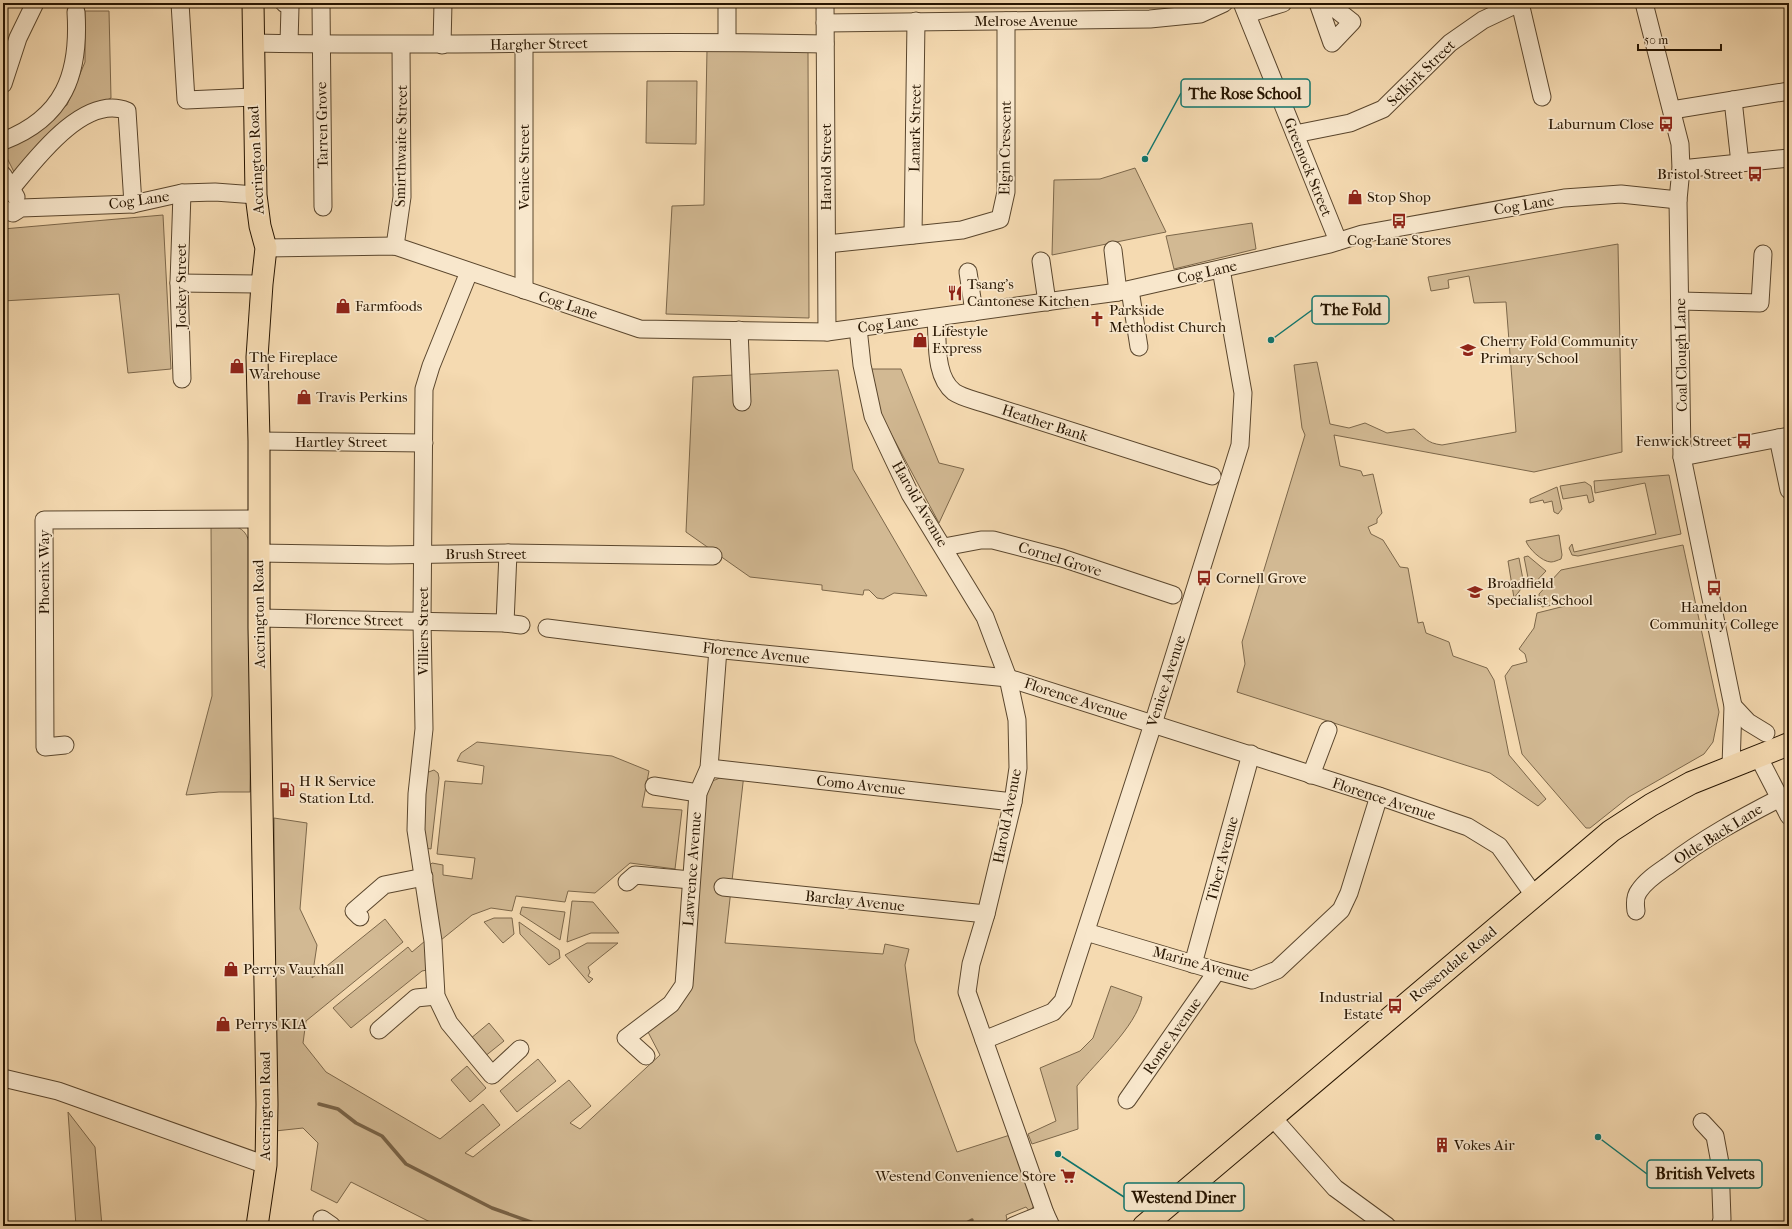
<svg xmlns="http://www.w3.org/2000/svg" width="1792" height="1229" font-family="'IM FELL French Canon',serif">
	<rect width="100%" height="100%" fill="#f5dab1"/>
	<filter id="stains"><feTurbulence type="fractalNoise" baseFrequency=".005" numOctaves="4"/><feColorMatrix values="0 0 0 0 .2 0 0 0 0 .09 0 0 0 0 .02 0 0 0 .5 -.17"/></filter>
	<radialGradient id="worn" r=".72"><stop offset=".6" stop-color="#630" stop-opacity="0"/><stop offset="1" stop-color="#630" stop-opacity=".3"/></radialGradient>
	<g fill="#d2b993" stroke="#7c674a">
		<polygon points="85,11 109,11 111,98 55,127 15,174 3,150 67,105 85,62"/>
		<polygon points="707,50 808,52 809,318 666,314 672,206 704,205"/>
		<polygon points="647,81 697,81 696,144 646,143"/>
		<polygon points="1135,168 1166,232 1052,255 1054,180 1100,179"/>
		<polygon points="163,215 171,369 128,373 119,294 3,301 3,229"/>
		<polygon points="1252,223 1256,249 1174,269 1166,236"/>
		<path d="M1618,244l4,208 -88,20 -200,-37 6,31 21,5 2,5 10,-2 9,39 -5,6v4l-9,4 3,7 12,6 17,27 8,1 10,55 5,-1 3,11 23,9 4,14 34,12 7,12 15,75 37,44 -8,7 -48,-33 -253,-81 8,-28 -3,-22 63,-207 -3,-7 -8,-63 23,-3 13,62 19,4 16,-5 22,10 27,-4c12,9 12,14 28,16l74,-13 -10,-130 -32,1 -5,-27 -21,4 1,8 -18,3 -3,-14z"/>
		<polygon points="871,369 901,369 939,463 964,469 939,523 881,415"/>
		<polygon points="838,370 853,469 927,596 894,593 883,599 877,598 869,590 864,590 863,595 822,590 822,585 750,577 686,532 693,377"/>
		<polygon points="1669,475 1681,534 1578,556 1572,555 1569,548 1572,544 1574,552 1656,534 1645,483 1595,493 1594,481"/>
		<polygon points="1585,482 1591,486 1594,501 1589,503 1587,495 1563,499 1560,486"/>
		<polygon points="1557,487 1562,509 1558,514 1554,512 1552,501 1544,503 1543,500 1530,503 1530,499"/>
		<path d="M211,526c17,0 33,-4 38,16l2,171 -1,79h-31l-33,3 26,-99z"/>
		<path d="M1559,535l3,20 -1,4c-3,1 -7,3 -10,3 -9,0 -23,-14 -25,-21z"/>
		<polygon points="1683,545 1719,712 1713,742 1704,754 1629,797 1590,828 1586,828 1522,754 1505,676 1512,666 1527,662 1525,654 1519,649 1534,628 1537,613 1569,605 1568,602 1542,607 1540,604 1539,594 1561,570"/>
		<polygon points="1528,556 1546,571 1530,588 1524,557"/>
		<polygon points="1519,558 1524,585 1514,598 1508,561"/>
		<polygon points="477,742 612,756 649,771 642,807 682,810 675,869 630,863 595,893 568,891 565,902 516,896 512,911 491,908 472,915 441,940 429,866 432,863 443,865 443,875 472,879 475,858 437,854 445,781 482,784 484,766 457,761 461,753"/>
		<polygon points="434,770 438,773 439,778 431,849 425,848 422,836 426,773"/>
		<polygon points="732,773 744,774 725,943 883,954 885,944 909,949 905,965 915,1041 957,1152 1010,1135 1036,1202 1030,1212 1026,1207 1006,1215 1008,1224 1002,1226 438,1226 351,1182 337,1203 311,1190 318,1143 303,1128 275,1131 274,818 307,823 300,909 317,945 312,978 385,919 403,942 306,1021 303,1043 326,1072 440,1139 483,1104 500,1125 465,1153 473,1157 569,1080 591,1106 570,1123 580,1129 660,1055 648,1032 680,1004 704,800 710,782"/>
		<polygon points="572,901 593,902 619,933 591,933 567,942"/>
		<polygon points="522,907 565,912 560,940 520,914"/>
		<polygon points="494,918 512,918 514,934 503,943 484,922"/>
		<polygon points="519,922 559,950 560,958 549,965 520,934"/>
		<polygon points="425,941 427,970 422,971 351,1028 333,1008 408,947 412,952"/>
		<polygon points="587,943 618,943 588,967 590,972 588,976 593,979 589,983 565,955"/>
		<path d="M1111,986l31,11c-6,30 -46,65 -65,89l1,43 -46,15 -4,-10 28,-13 -16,-53 40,-17 13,-13z"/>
		<polygon points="489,1023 504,1041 484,1057 470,1039"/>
		<polygon points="538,1059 556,1081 517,1112 500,1091"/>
		<polygon points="467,1066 486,1088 470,1102 451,1080"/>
		<polygon points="68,1112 95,1147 102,1226 76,1226"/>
	</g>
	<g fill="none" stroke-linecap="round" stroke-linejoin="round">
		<g stroke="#796347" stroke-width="3.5">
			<polyline points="319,1104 338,1109 356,1123 382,1136 406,1164 492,1208 542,1226"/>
			<polyline points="899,1226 905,1226"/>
			<polyline points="961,1226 972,1220"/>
		</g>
		<g stroke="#5a462d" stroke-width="19">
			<g id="minor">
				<polyline points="180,3 186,100 253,97"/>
				<polyline points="284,3 290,7 289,43"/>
				<polyline points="321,3 323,207"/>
				<polyline points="727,3 727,42"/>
				<polyline points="825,3 827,332"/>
				<polyline points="1242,3 1338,241"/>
				<polyline points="1318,3 1332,43 1352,22 1328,3"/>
				<polyline points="1520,3 1542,97"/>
				<polyline points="1644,3 1680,144 1681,169 1678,200 1682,457 1733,706 1731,766"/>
				<polyline points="1247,14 1283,3"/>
				<polyline points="825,23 1150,19 1200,14 1224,3"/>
				<path d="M253,43c191,4 381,-4 572,1"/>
				<polyline points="442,45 443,3"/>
				<polyline points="3,84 18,38 35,3"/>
				<polyline points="1733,100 1740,163"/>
				<polyline points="1672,110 1789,91"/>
				<polyline points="1295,134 1350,123 1383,109 1450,43 1483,20 1519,3"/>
				<path d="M3,141c61,-23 77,-67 73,-129"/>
				<polyline points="1681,169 1789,158"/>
				<polyline points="3,175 16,197"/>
				<path d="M11,189c23,-28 73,-96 116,-78l6,93"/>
				<polyline points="3,209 13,213 21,208 133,204 182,193 215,192 256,195"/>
				<polyline points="913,235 916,21"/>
				<polyline points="827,244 962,230 1000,219 1006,192 1006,21"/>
				<polyline points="395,246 402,197 401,45"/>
				<polyline points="266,248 395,246 640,329 827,332 1118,292 1330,244 1362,234 1564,198 1621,194 1678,200"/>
				<polyline points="1113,250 1118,292"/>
				<polyline points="1041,261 1047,302"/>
				<polyline points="469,272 431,366 424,389 422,621 424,729 417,794 416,830 433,941 436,996 449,1023 492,1075 520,1049"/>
				<polyline points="968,272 974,312"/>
				<polyline points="179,283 262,284"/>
				<polyline points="524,290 524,44"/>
				<polyline points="1130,290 1139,347"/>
				<polyline points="1680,301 1760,303 1763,254"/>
				<path d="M936,318c2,23 -2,58 18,74 7,5 20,8 29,11l229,73"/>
				<polyline points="858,328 862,365 873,416 910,494 985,617 1008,678 1017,720 1018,768 1013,802 986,914 971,964 967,992 1045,1213 1051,1226"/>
				<polyline points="739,330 742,402"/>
				<polyline points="182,379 179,283 182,193"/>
				<polyline points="1778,438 1789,490"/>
				<polyline points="259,441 424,443"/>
				<polyline points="1682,457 1789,436"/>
				<polyline points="944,547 981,540 993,540 1062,558 1173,595"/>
				<polyline points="258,553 388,555 508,553 713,556"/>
				<polyline points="259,618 505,623 521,625"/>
				<polyline points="505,623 508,553"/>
				<polyline points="547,628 714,649 1008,678 1379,796 1468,827 1499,846 1534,895"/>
				<polyline points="1733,706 1748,722 1766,733"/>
				<polyline points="65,745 45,747 44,520 259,519"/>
				<polyline points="1758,756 1789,816"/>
				<polyline points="709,768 1013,802"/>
				<polyline points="1311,775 1328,730"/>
				<polyline points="654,786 698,793"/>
				<polyline points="627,882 635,875 691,880"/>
				<polyline points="723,887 986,914"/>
				<path d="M1636,911c-1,-7 -1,-15 3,-20 7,-11 20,-19 30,-26 35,-27 72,-47 111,-67"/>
				<polyline points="360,917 354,911 384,885 424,877"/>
				<polyline points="1086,932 1217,971 1252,980 1277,970 1341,910 1349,893 1379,796"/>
				<polyline points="1193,964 1251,754"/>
				<polyline points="379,1030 416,998 436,996"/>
				<polyline points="984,1040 1053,1012 1063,1001 1153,724 1240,445 1243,393 1221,269"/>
				<polyline points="646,1056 626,1038 671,1004 684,985 698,793 709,768 718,649"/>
				<polyline points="3,1078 58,1091 266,1165"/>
				<polyline points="1127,1100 1217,971"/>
				<polyline points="1272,1117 1335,1188 1387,1226"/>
				<polyline points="1702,1122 1715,1136 1720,1163 1722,1219 1720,1226"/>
				<polyline points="322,1219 332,1226"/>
				<polyline points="1013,1226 1045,1213"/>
			</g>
		</g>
		<g stroke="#271501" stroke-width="23">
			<polyline id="major" points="253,3 256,195 260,226 266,248 262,284 257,357 259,441 259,628 267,1104 266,1165 257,1226"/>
		</g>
		<g stroke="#271501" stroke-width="24">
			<polyline id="highway" points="1144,1226 1611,831 1651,805 1691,783 1789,744"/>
		</g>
		<use href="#minor" stroke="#f8e7cc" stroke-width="17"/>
		<use href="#major" stroke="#f5dab1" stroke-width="21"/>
		<use href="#highway" stroke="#f5dab1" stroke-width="22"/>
	</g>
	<defs>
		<g id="bus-bare" transform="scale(1.2)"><path d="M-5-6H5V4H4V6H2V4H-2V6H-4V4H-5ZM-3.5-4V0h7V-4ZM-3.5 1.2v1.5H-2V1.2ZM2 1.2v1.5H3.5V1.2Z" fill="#8f2418" stroke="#f8e7cc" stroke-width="2.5" paint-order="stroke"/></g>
		<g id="shop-bare" transform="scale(1.2)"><path d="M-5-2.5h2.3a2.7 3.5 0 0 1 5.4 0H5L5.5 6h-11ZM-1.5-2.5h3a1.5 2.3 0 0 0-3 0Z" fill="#8f2418" stroke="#f8e7cc" stroke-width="2.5" paint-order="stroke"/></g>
		<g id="restaurant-bare" transform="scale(1.2)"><path d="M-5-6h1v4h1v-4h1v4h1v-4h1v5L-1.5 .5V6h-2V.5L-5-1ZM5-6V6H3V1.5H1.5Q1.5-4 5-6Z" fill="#8f2418" stroke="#f8e7cc" stroke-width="2.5" paint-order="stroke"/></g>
		<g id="church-bare" transform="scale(1.2)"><path d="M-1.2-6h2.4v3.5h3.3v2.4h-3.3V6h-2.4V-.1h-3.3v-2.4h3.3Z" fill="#8f2418" stroke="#f8e7cc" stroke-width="2.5" paint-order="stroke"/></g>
		<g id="school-bare" transform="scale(1.2)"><path d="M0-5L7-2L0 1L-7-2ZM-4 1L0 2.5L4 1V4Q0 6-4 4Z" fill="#8f2418" stroke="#f8e7cc" stroke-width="2.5" paint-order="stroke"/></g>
		<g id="fuel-bare" transform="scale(1.2)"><path d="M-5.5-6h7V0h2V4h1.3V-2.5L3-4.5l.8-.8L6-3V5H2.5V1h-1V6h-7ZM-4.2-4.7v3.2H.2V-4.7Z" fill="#8f2418" stroke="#f8e7cc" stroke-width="2.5" paint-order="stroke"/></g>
		<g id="building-bare" transform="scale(1.2)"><path d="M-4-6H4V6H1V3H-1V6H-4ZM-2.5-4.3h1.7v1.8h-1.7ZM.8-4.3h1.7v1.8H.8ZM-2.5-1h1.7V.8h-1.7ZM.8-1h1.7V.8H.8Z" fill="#8f2418" stroke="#f8e7cc" stroke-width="2.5" paint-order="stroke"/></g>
		<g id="supermarket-bare" transform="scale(1.2)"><path d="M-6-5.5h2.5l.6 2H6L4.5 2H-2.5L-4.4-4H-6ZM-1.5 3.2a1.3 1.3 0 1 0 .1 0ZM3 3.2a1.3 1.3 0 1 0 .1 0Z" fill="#8f2418" stroke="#f8e7cc" stroke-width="2.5" paint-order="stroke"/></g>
	</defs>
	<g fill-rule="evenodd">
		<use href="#bus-bare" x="1666" y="124"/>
		<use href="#bus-bare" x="1755" y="174"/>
		<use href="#shop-bare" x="1355" y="197"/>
		<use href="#bus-bare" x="1399" y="221"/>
		<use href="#restaurant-bare" x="955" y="293"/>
		<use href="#shop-bare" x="343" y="306"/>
		<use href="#church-bare" x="1097" y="319"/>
		<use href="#shop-bare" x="920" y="340"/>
		<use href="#school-bare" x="1468" y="350"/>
		<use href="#shop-bare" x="237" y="366"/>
		<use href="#shop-bare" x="304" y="397"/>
		<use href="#bus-bare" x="1744" y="441"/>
		<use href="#bus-bare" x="1204" y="578"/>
		<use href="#bus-bare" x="1714" y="588"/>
		<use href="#school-bare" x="1475" y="592"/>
		<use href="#fuel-bare" x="287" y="790"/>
		<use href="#shop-bare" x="231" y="969"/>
		<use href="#bus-bare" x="1395" y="1006"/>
		<use href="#shop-bare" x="223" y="1024"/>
		<use href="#building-bare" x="1442" y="1145"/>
		<use href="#supermarket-bare" x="1068" y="1176"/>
	</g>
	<g text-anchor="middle" stroke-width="3.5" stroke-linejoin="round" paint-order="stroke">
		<g font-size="15" fill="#271501" stroke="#f8e7cc">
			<text x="1026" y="26">Melrose Avenue</text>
			<text transform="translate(539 44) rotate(-1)" y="5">Hargher Street</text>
			<text transform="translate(1421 73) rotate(-44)" y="5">Selkirk Street</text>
			<text transform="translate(322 125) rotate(-91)" y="5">Tarren Grove</text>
			<text transform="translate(915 128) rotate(-89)" y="5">Lanark Street</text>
			<text transform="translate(401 146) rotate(-89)" y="5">Smirthwaite Street</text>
			<text transform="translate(1005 148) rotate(-89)" y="5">Elgin Crescent</text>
			<text transform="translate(256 160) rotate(-93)" y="5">Accrington Road</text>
			<text transform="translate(524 167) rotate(-90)" y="5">Venice Street</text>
			<text transform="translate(826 167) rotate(-90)" y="5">Harold Street</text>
			<text transform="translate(1308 167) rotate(68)" y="5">Greenock Street</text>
			<text transform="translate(139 200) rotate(-8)" y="5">Cog Lane</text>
			<text transform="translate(1524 205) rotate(-9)" y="5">Cog Lane</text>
			<text transform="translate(1207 272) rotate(-13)" y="5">Cog Lane</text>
			<text transform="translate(181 286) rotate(-90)" y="5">Jockey Street</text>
			<text transform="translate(568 305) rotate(18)" y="5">Cog Lane</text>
			<text transform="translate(888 324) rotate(-7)" y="5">Cog Lane</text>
			<text transform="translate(1681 355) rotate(-91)" y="5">Coal Clough Lane</text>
			<text transform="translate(1045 423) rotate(18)" y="5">Heather Bank</text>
			<text x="341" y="447">Hartley Street</text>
			<text transform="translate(920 504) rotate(60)" y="5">Harold Avenue</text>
			<text x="486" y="559">Brush Street</text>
			<text transform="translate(1060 559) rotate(17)" y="5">Cornel Grove</text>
			<text transform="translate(44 572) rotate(-90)" y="5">Phoenix Way</text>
			<text transform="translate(259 614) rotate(-91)" y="5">Accrington Road</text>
			<text transform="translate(354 620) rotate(1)" y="5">Florence Street</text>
			<text transform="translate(423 631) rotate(-90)" y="5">Villiers Street</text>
			<text transform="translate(756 653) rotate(6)" y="5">Florence Avenue</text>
			<text transform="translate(1166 681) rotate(-72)" y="5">Venice Avenue</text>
			<text transform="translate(1076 699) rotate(18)" y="5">Florence Avenue</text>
			<text transform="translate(861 785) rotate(6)" y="5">Como Avenue</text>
			<text transform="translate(1384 799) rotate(18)" y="5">Florence Avenue</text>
			<text transform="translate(1007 816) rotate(-79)" y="5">Harold Avenue</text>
			<text transform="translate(1718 834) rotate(-32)" y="5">Olde Back Lane</text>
			<text transform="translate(1222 859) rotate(-75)" y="5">Tiber Avenue</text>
			<text transform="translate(692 869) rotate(-86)" y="5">Lawrence Avenue</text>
			<text transform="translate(855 901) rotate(6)" y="5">Barclay Avenue</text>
			<text transform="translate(1201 964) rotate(15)" y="5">Marine Avenue</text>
			<text transform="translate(1453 964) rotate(-40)" y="5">Rossendale Road</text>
			<text transform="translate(1172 1036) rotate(-55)" y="5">Rome Avenue</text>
			<text transform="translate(265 1106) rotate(-90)" y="5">Accrington Road</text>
		</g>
		<g font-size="15" fill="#271501" stroke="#f8e7cc" text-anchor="start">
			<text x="1654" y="129" text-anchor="end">Laburnum Close</text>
			<text x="1743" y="179" text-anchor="end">Bristol Street</text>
			<text x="1367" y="202">Stop Shop</text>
			<text x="1399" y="245" text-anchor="middle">Cog Lane Stores</text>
			<text x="967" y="289">Tsang's<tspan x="967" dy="17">Cantonese Kitchen</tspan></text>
			<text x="355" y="311">Farmfoods</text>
			<text x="1109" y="315">Parkside<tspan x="1109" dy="17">Methodist Church</tspan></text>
			<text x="932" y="336">Lifestyle<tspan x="932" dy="17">Express</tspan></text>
			<text x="1480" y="346">Cherry Fold Community<tspan x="1480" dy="17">Primary School</tspan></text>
			<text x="249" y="362">The Fireplace<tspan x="249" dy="17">Warehouse</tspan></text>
			<text x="316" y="402">Travis Perkins</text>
			<text x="1732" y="446" text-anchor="end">Fenwick Street</text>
			<text x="1216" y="583">Cornell Grove</text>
			<text x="1487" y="588">Broadfield<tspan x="1487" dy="17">Specialist School</tspan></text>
			<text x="1714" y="612" text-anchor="middle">Hameldon<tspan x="1714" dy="17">Community College</tspan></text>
			<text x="299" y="786">H R Service<tspan x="299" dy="17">Station Ltd.</tspan></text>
			<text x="243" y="974">Perrys Vauxhall</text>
			<text x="1383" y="1002" text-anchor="end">Industrial<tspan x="1383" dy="17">Estate</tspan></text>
			<text x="235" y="1029">Perrys KIA</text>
			<text x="1454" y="1150">Vokes Air</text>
			<text x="1056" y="1181" text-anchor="end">Westend Convenience Store</text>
		</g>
	</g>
	<path fill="none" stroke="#0f766e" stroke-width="1.5" d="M1145 159L1181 93M1271 340L1312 310M1598 1137L1647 1174M1058 1154L1124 1197"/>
	<g fill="#0f766e" stroke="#f8e7cc" stroke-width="1.5">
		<circle cx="1145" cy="159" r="4"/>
		<circle cx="1271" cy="340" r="4"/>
		<circle cx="1598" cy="1137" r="4"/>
		<circle cx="1058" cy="1154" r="4"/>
	</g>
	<g fill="#f8e7cc" stroke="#0f766e" stroke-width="1.5">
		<rect x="1181" y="79" width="129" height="28" rx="4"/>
		<rect x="1312" y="296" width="77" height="28" rx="4"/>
		<rect x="1647" y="1160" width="115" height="28" rx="4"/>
		<rect x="1124" y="1183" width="120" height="28" rx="4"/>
	</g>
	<g font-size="16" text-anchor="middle" font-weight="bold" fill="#271501">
		<text x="1245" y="99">The Rose School</text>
		<text x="1351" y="315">The Fold</text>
		<text x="1705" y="1179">British Velvets</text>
		<text x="1184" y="1203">Westend Diner</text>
	</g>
	<rect width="1792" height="1229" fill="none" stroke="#f5dab1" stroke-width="16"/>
	<rect x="4" y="4" width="1784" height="1221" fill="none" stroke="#271501" stroke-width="2"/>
	<rect x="8" y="8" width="1776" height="1213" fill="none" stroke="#271501"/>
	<path d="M1638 44v6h83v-6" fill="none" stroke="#271501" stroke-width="2"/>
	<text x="1644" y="44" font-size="12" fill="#271501" stroke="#f8e7cc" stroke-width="3" paint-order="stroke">50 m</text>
	<rect width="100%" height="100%" filter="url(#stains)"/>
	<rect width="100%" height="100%" fill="url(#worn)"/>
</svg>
